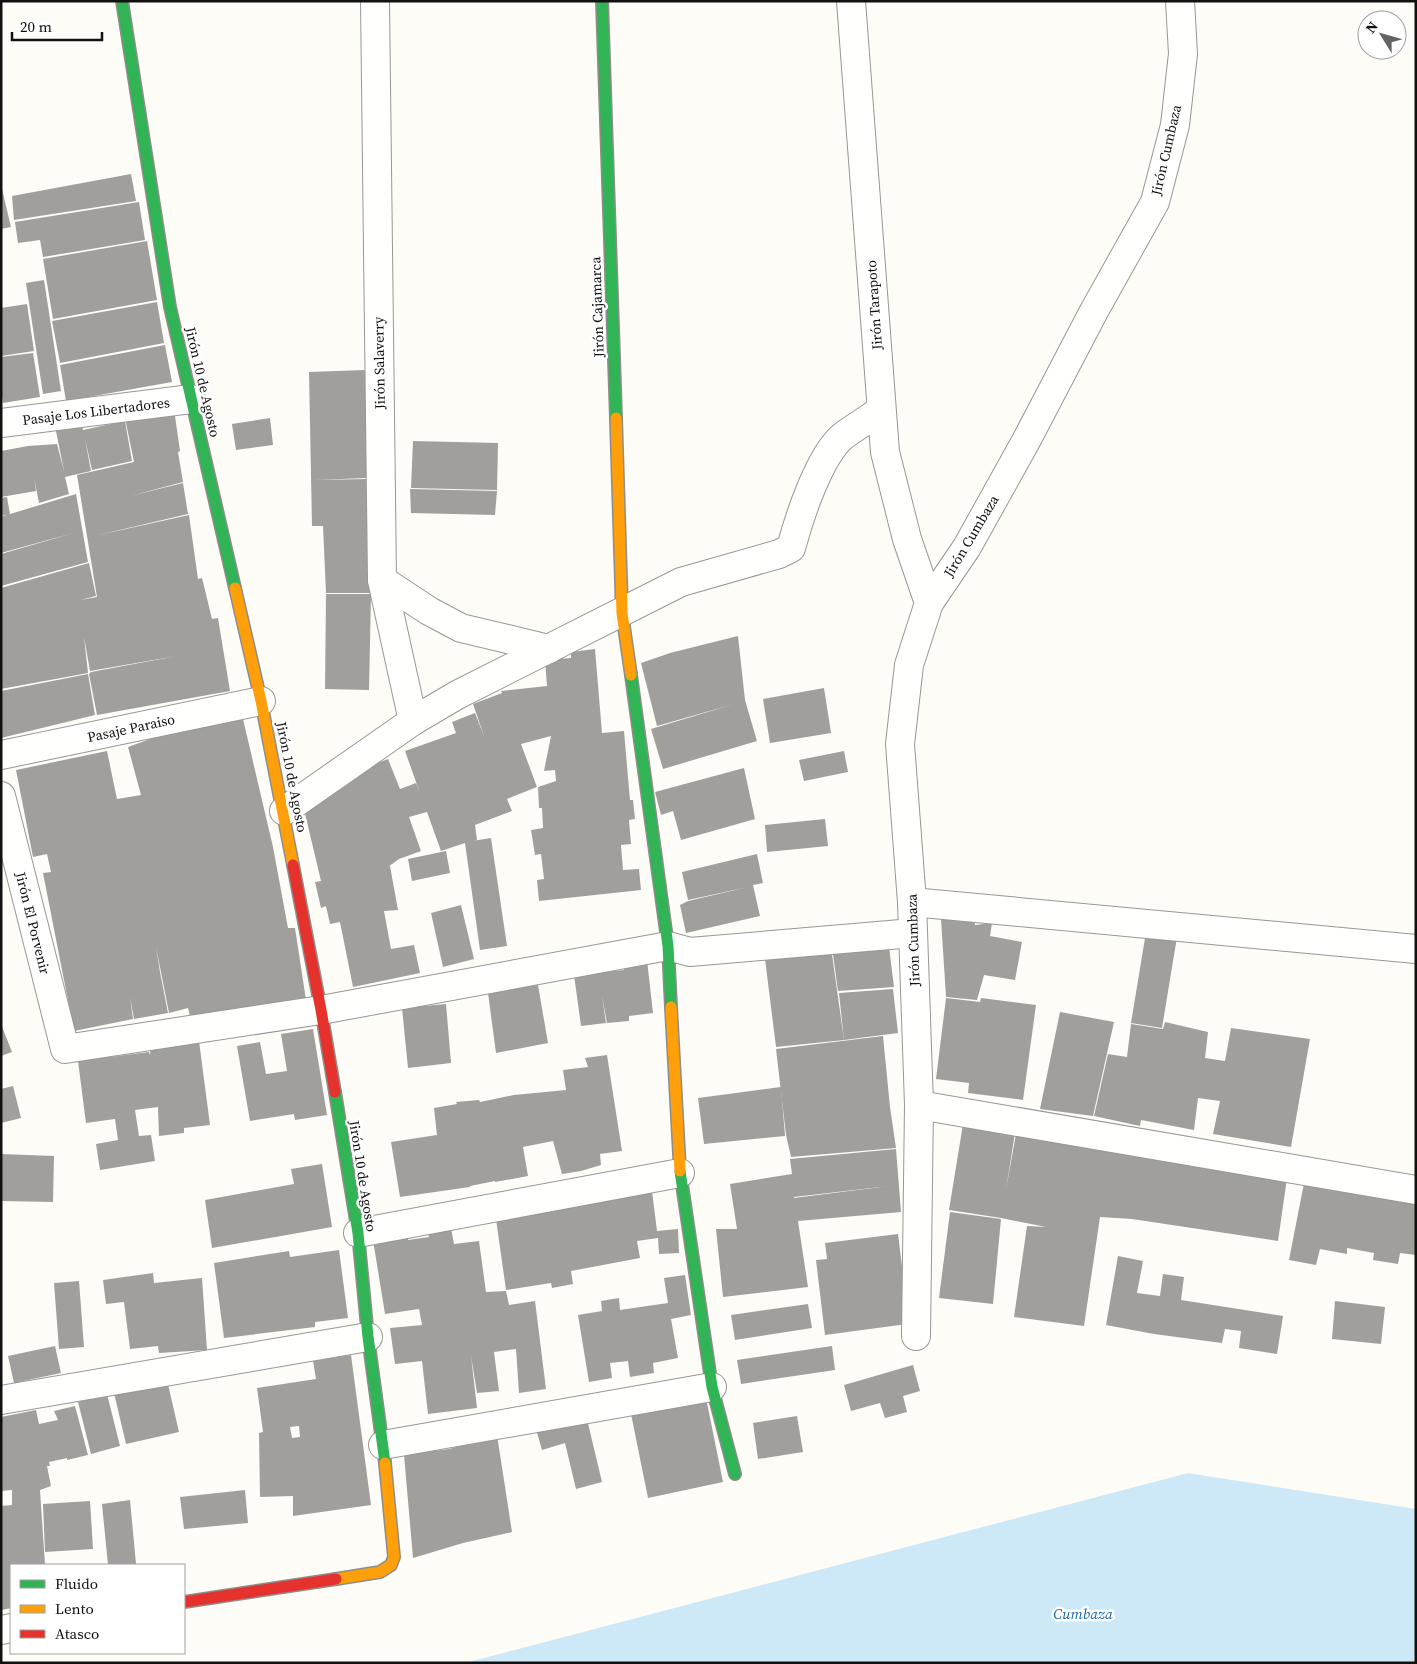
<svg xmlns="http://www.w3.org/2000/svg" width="1417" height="1664" font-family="'Source Serif 4',serif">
	<rect width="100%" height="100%" fill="#fdfcf7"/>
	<polygon fill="#cde8f7" points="1188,1473 1416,1509 1416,1663 465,1663"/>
	<g fill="#a19f9c" fill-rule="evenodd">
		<polygon points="131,174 136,201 14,220 12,196"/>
		<polygon points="1,185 11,227 1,229"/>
		<polygon points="139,202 145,240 43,257 40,240 18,243 15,222"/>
		<polygon points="147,241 157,300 53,319 43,259"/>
		<polygon points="44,280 61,391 43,394 26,283"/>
		<polygon points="157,302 164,343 60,363 52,321"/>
		<polygon points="27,304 34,351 1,356 1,308"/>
		<polygon points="165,345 172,382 66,401 60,365"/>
		<polygon points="33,353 40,397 3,403 1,390 1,357"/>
		<polygon points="365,370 367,478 314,480 367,479 371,593 326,593 323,526 312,526 309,372"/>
		<polygon points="174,409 180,451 178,452 183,482 130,496 183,483 188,514 94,536 189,515 198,579 202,578 212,619 218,618 230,691 97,715 89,674 91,672 177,656 90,671 84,637 88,673 1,689 1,588 89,563 96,596 80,600 97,597 77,475 134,462 125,418"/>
		<polygon points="270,418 273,445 236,450 232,424"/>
		<polygon points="81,420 83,430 125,421 132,461 92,470 85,439 91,471 65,477 69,494 39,503 34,478 36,491 1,497 1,451 28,446 57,444 64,471 55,426"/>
		<polygon points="413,441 498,443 497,490 411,488"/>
		<polygon points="410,489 497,491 495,515 411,513"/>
		<polygon points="76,494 88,562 1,586 1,554 77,532 1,553 1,517 6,515 1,516 1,498 7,497 10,514"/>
		<polygon points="326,594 371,594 369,690 325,689"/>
		<polygon points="738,636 745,700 757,741 663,769 651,729 734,704 657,726 641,663 670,653"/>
		<polygon points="595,649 602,733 624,731 630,800 633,800 635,819 629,820 631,844 621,845 623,870 639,869 641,890 539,901 537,880 544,879 541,854 535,855 531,830 543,828 542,808 539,808 538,787 556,781 555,770 544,771 551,736 521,744 537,787 507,799 512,811 475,825 477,840 472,841 491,838 507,946 480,950 465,843 441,851 427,812 409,817 421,851 399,859 388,867 390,866 398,910 384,911 391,949 414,945 420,973 353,987 340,922 330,924 326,906 321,908 315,882 321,881 303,805 350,783 367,767 388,759 400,789 416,783 420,793 405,751 456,733 452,722 475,713 484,736 473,704 502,693 501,691 547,686 545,660 571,658 571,652"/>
		<polygon points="88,674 95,715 1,738 1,691"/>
		<polygon points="824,688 831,733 770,743 763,699"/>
		<polygon points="243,719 273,847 288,928 295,928 306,1000 191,1020 188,1008 169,1013 156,947 160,972 126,979 160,972 168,1013 134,1019 130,997 133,1019 74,1031 43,873 51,872 47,854 33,857 16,770 107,751 117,799 141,795 128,747 153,738"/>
		<polygon points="844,751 848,772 804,781 799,760"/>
		<polygon points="744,768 755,819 681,840 673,811 661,815 655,792"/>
		<polygon points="825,819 828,846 767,852 765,825"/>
		<polygon points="446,851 450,873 412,881 408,859"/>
		<polygon points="757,854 763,883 753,885 760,916 686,933 680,905 688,901 748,887 688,900 682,872"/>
		<polygon points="461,905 474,959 443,967 431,913"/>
		<polygon points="974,915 975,925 992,923 990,936 1022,942 1015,980 984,975 977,1000 946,997 941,919"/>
		<polygon points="1146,932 1177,937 1162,1028 1131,1023"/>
		<polygon points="888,939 894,987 838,991 832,947"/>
		<polygon points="831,947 844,1040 776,1047 765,959"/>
		<polygon points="647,960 653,1013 629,1016 629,1021 607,1023 602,996 606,1023 581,1026 574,975 624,970 623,962"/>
		<polygon points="538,985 548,1043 496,1053 488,993"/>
		<polygon points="893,989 898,1033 844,1040 839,993"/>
		<polygon points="946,998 980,1002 981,998 1036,1005 1023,1100 968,1093 969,1083 936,1079"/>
		<polygon points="446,1004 451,1063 408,1068 402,1008"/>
		<polygon points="1060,1012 1114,1022 1093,1116 1040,1109"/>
		<polygon points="1165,1022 1208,1032 1205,1058 1225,1061 1231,1028 1310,1039 1291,1147 1213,1134 1220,1101 1198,1098 1194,1130 1141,1120 1140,1126 1094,1116 1108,1054 1127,1057 1131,1024 1163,1029"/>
		<polygon points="1,1024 12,1052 1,1056"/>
		<polygon points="313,1029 327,1115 295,1120 294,1114 250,1121 237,1046 260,1042 266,1074 287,1071 281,1034"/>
		<polygon points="883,1036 890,1107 896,1148 791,1157 786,1135 776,1049"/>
		<polygon points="199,1041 210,1125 184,1128 184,1133 159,1136 158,1107 135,1110 139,1136 151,1135 155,1161 100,1170 96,1144 118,1140 115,1119 86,1123 78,1061 149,1052 150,1055 151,1046"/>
		<polygon points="607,1055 622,1151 600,1154 601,1165 581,1171 562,1174 553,1141 523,1147 528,1176 495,1182 495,1181 470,1186 470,1187 400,1197 391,1142 437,1135 434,1108 457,1104 456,1102 479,1100 480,1102 514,1095 566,1090 563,1070 588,1067 585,1058"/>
		<polygon points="13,1086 21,1118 1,1123 1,1089"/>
		<polygon points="781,1087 785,1136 704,1144 698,1098"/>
		<polygon points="963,1124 1015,1133 1006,1189 1016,1134 1287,1178 1278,1241 1132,1219 1100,1217 1084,1326 1014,1317 1027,1226 1046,1227 1001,1218 949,1210"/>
		<path d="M896,1149l5,63 -103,9 10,66 -85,10 -7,-68h21l-7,-45 62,-10 -2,-15zM889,1186l-95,12v-1z"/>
		<polygon points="1,1154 54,1156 53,1202 1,1201"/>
		<polygon points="322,1164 332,1227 212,1248 205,1200 294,1184 291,1169"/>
		<polygon points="1304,1183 1416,1202 1416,1255 1400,1253 1398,1264 1373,1260 1374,1253 1347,1248 1347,1254 1320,1249 1316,1265 1289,1260"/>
		<polygon points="652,1191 657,1231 678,1229 679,1253 659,1254 658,1238 637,1241 640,1258 571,1271 573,1284 552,1288 551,1283 506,1290 496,1219"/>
		<polygon points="950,1212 1001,1219 993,1304 939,1298"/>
		<polygon points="451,1228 454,1244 479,1241 486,1292 506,1291 509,1305 535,1301 546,1389 519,1393 516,1349 494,1352 499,1391 477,1393 471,1356 477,1408 428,1414 422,1361 395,1364 390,1328 422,1325 419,1309 385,1314 373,1240 408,1235 408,1240 429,1237 428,1232"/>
		<polygon points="898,1234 906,1299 907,1324 825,1335 816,1260 827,1259 825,1243"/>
		<polygon points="339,1250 348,1318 315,1322 315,1327 224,1338 214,1263 289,1251 290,1257"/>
		<polygon points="1118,1256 1143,1261 1137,1293 1160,1296 1163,1274 1184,1277 1181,1300 1283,1316 1277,1354 1239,1348 1241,1331 1225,1329 1222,1343 1154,1334 1106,1325"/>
		<polygon points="153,1273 154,1283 202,1278 207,1350 159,1353 158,1346 130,1349 124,1302 106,1304 103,1280"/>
		<polygon points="685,1275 691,1315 671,1319 678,1358 653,1363 654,1373 630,1377 628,1361 610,1363 612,1378 589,1382 578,1315 602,1311 601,1301 619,1298 620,1310 668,1303 664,1278"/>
		<polygon points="79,1281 84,1347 59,1349 54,1283"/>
		<polygon points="1335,1301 1385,1307 1381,1344 1332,1339"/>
		<polygon points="808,1304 812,1328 735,1340 731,1315"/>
		<polygon points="55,1346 61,1373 14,1383 8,1356"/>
		<polygon points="832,1346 835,1370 741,1384 737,1360"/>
		<path d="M351,1355l20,150 -78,11v-39v19l-33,1 -1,-64 4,-1 -6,-44 59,-9 -3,-18zM299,1426l1,11 -8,1 -2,-11z"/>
		<polygon points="913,1365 920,1391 903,1396 907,1412 885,1418 880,1403 851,1411 844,1385"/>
		<polygon points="167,1380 179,1432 126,1444 114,1393"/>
		<polygon points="705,1393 723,1482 648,1498 630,1409"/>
		<polygon points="107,1394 120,1446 91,1454 78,1402"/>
		<polygon points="75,1406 88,1455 67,1460 67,1458 49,1462 50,1466 47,1466 51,1486 40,1490 45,1565 11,1565 11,1608 2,1610 1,1506 12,1505 12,1490 1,1491 1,1417 36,1410 39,1424 58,1420 54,1411"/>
		<polygon points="586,1415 602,1482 576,1489 565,1443 542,1450 536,1429"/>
		<polygon points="797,1416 803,1452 758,1459 753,1423"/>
		<polygon points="497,1435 512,1532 463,1543 413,1558 404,1455 449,1449"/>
		<polygon points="245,1490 248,1523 184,1529 180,1497"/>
		<polygon points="130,1500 136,1564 108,1565 102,1504"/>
		<polygon points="90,1501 93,1549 45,1552 43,1504"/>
	</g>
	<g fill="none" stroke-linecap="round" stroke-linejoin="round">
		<g stroke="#979795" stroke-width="30">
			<g id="street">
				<polyline points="375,1 382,580 413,721"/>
				<polyline points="851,1 885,452 907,539 929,603"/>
				<polyline points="1,423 191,399"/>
				<polyline points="382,580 429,611 461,628 549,649"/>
				<polyline points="1,755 261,701"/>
				<polyline points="1,796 65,1049 321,1010 668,946 690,952 913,933"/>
				<path d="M284,811l129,-90 44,-26 224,-113 98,-28 12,-6c8,-30 28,-92 52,-112 12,-9 26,-17 38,-26"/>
				<polyline points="912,902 1416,949"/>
				<polyline points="919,1105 1416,1190"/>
				<polyline points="358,1233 680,1173"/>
				<polyline points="916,1336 919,1105 912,902 900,744 909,665 929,603 967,547 1026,441 1094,311 1155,202 1175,125 1183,54 1180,1"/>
				<polyline points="1,1400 368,1337"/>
				<polyline points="383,1445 712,1387"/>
				<polyline points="1,1630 11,1628"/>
			</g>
		</g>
		<g stroke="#8e8d8b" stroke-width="14">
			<g id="fast">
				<polyline points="122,1 170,307 235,588"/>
				<polyline points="602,1 616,418"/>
				<polyline points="631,675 668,946 671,1007"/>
				<polyline points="335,1092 358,1233 368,1337 385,1463"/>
				<polyline points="680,1171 712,1387 735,1474"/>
			</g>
		</g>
		<g stroke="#8e8d8b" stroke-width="14">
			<g id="slow">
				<polyline points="616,418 622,613 631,675"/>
				<polyline points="235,588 261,701 293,865"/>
				<polyline points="671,1007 680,1171"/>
				<polyline points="336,1579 380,1572 391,1565 394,1557 385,1463"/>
			</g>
		</g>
		<g stroke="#8e8d8b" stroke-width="14">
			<g id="jam">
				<polyline points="293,865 321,1010 335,1092"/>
				<polyline points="184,1602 336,1579"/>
			</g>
		</g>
		<use href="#street" stroke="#fffffe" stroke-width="28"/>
		<use href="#fast" stroke="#30b455" stroke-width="11"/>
		<use href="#slow" stroke="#ff9f0a" stroke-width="11"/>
		<use href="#jam" stroke="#e5322d" stroke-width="11"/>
	</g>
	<g text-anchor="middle" stroke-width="5" stroke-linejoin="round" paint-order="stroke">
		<g font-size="14" fill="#111" stroke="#fff">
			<text transform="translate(1166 150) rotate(-77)" y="5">Jirón Cumbaza</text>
			<text transform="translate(874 305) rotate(-94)" y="5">Jirón Tarapoto</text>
			<text transform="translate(597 307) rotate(-92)" y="5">Jirón Cajamarca</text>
			<text transform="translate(379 363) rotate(-91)" y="5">Jirón Salaverry</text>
			<text transform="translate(203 382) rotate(77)" y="5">Jirón 10 de Agosto</text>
			<text transform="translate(96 411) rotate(-7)" y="5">Pasaje Los Libertadores</text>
			<text transform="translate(971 536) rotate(-59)" y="5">Jirón Cumbaza</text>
			<text transform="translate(131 728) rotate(-12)" y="5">Pasaje Paraiso</text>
			<text transform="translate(292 777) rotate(79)" y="5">Jirón 10 de Agosto</text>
			<text transform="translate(33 923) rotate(76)" y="5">Jirón El Porvenir</text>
			<text transform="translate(913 940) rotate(-92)" y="5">Jirón Cumbaza</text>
			<text transform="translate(363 1176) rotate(81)" y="5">Jirón 10 de Agosto</text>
		</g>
		<g font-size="15" font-style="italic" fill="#1768a6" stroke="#fff">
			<text x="1083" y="1619">Cumbaza</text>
		</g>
	</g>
	<rect width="1417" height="1664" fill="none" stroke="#111111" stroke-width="5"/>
	<rect x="10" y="1564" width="175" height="90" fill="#ffffff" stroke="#a0a0a0"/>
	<rect x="20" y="1580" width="25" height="8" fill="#30b455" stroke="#a0a0a0"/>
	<text x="55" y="1589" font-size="15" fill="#111111">Fluido</text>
	<rect x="20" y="1605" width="25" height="8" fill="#ff9f0a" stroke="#a0a0a0"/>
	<text x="55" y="1614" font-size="15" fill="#111111">Lento</text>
	<rect x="20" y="1630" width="25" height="8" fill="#e5322d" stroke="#a0a0a0"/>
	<text x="55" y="1639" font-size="15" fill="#111111">Atasco</text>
	<g transform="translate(1382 35) rotate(307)"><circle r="24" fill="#ffffff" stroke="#a0a0a0"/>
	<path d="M0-4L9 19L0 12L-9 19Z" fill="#646362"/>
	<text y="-8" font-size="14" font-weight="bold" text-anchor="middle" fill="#111111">N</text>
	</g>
	<path d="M12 32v8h90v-8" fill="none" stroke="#111111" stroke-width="2.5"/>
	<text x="20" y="32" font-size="15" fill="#111111" stroke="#ffffff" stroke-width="4" paint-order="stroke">20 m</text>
</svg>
